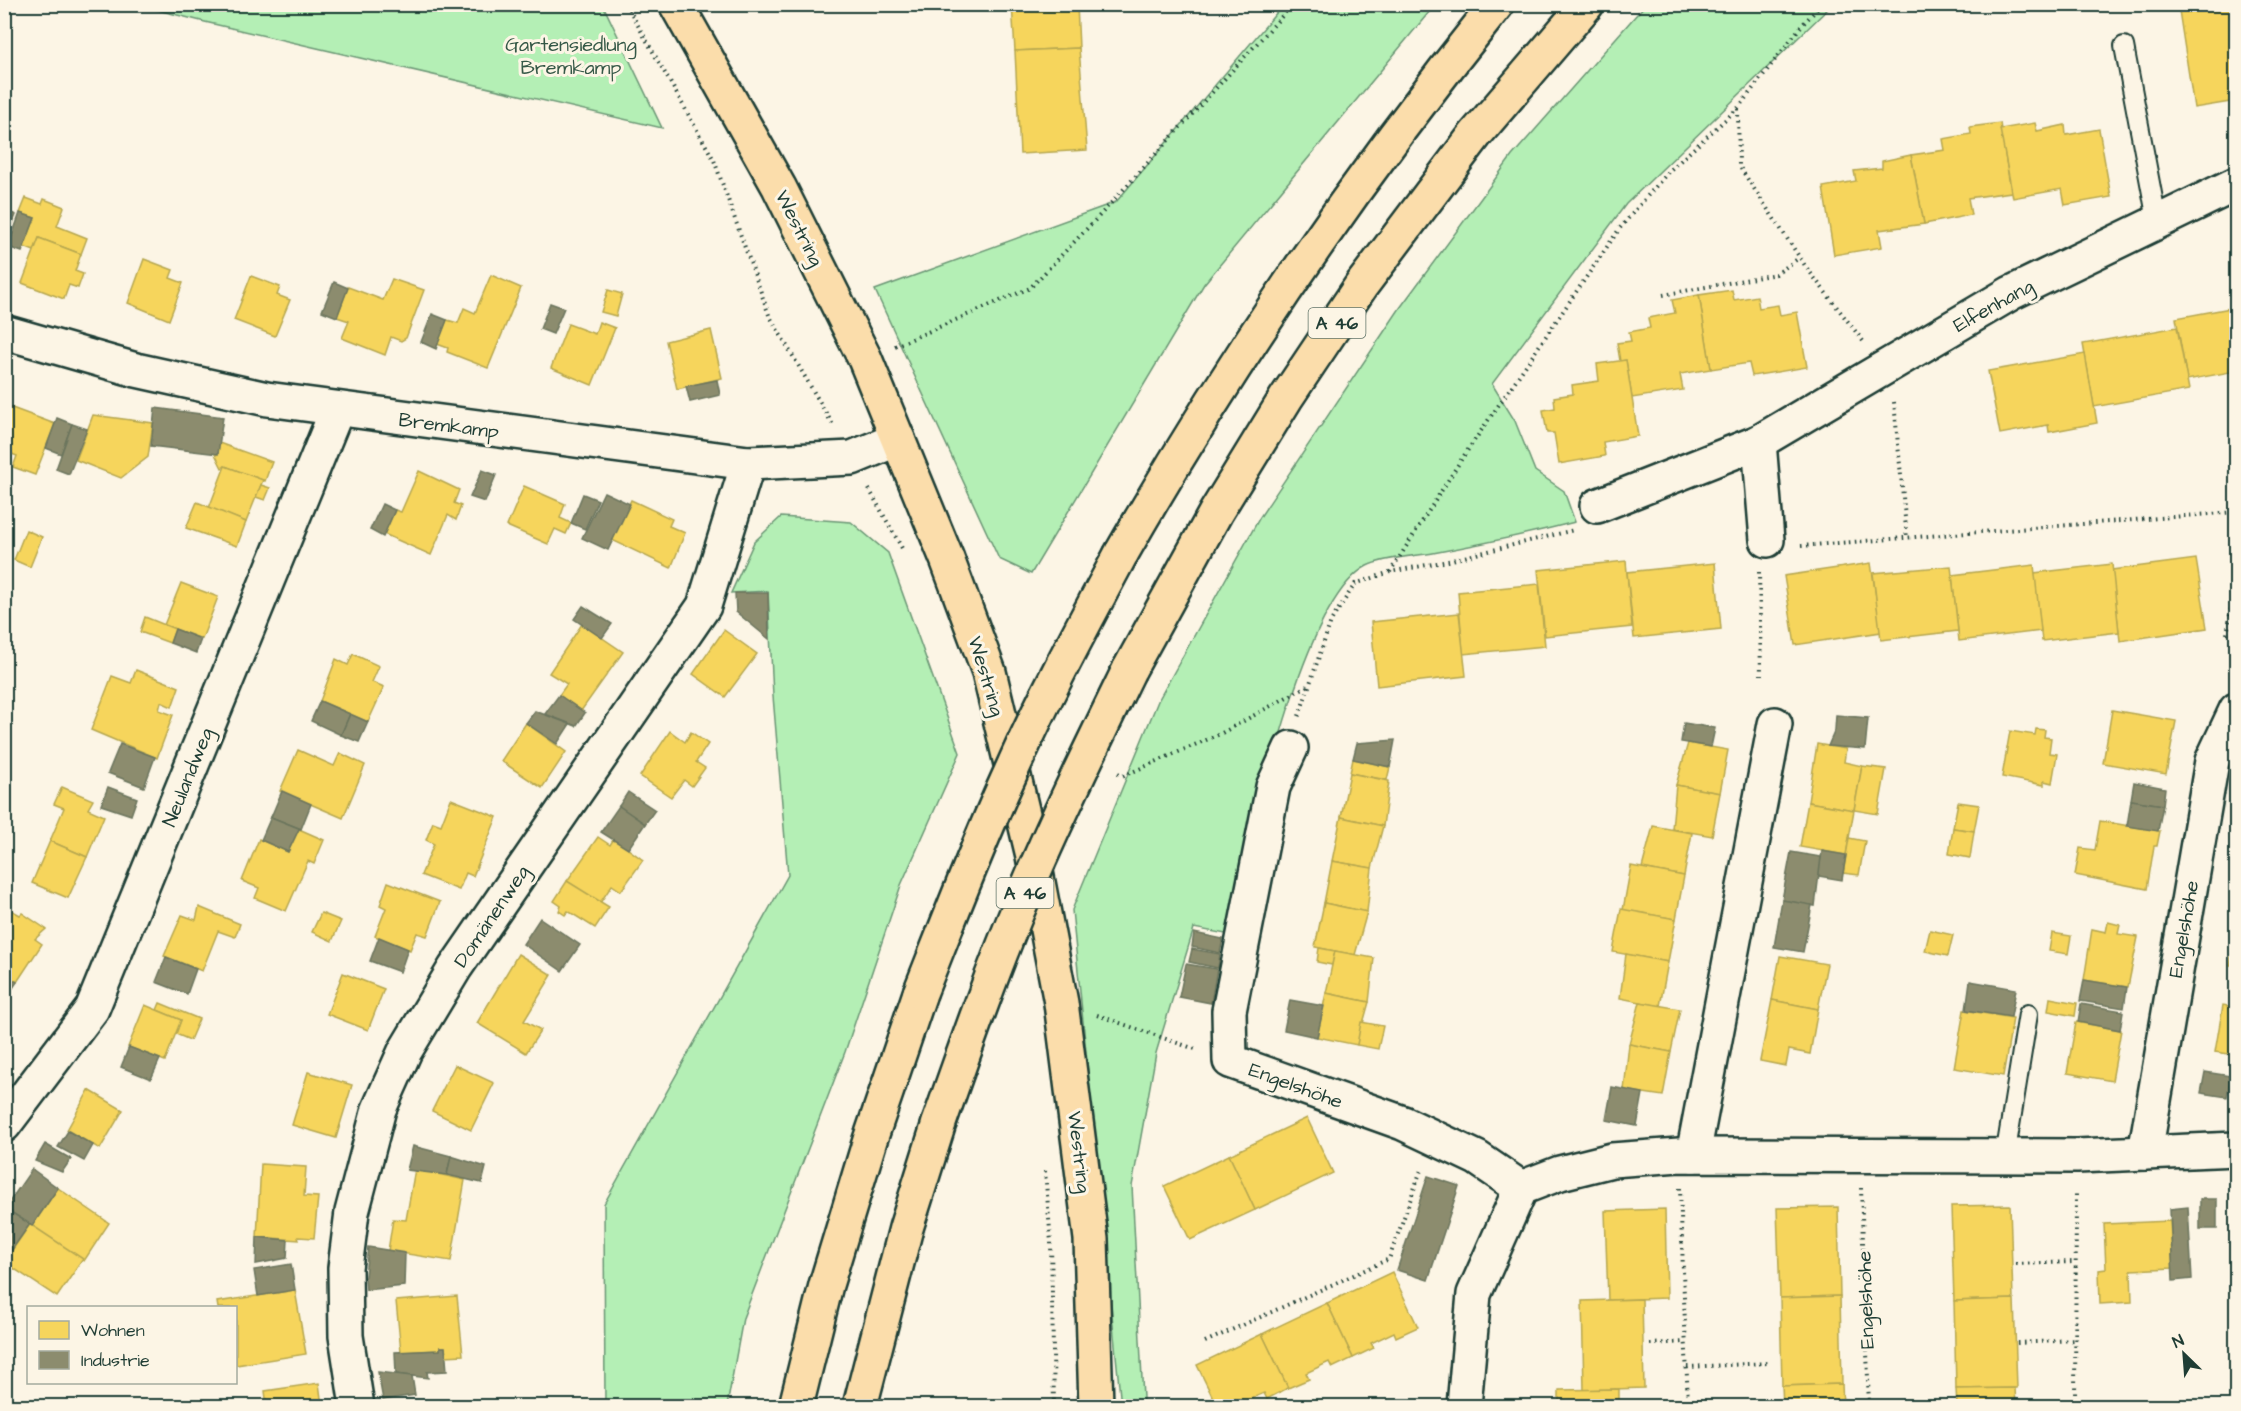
<svg xmlns="http://www.w3.org/2000/svg" width="2241" height="1411" font-family="'Architects Daughter',sans-serif">
	<rect width="100%" height="100%" fill="#fcf5e5"/>
	<filter id="ink" filterUnits="userSpaceOnUse"><feTurbulence type="fractalNoise" baseFrequency=".0167" numOctaves="2"/><feDisplacementMap in="SourceGraphic" scale="12" xChannelSelector="R" yChannelSelector="G"/><feConvolveMatrix kernelMatrix="1 2 1 2 8 2 1 2 1" color-interpolation-filters="sRGB"/></filter>
	<g filter="url(#ink)">
		<g fill="#b4efb5" stroke="#6a9674" stroke-width="1.5">
			<polygon points="1284,4 1435,5 1204,284 1031,574 999,559 875,290 1116,202"/>
			<polygon points="138,5 603,5 662,128 205,22"/>
			<path d="M1645,5h187l-206,199 -134,180 23,37 20,50 29,20 11,31c-47,12 -94,22 -142,31 -18,3 -51,5 -66,13 -69,36 -117,291 -136,369l-37,-7 -38,125 -24,133 11,212 -1,8h-21l-49,-496 86,-209 102,-184 140,-209 112,-152z"/>
			<polygon points="781,517 851,522 888,553 960,753 901,885 845,1052 743,1318 727,1406 605,1406 604,1204 788,875 773,696 768,591 731,593 754,542"/>
		</g>
		<g fill="#f6d55c" stroke="#b6a750" stroke-width="1.5">
			<polygon points="1012,4 1077,4 1079,48 1015,51"/>
			<polygon points="2178,4 2236,4 2236,101 2194,108"/>
			<polygon points="1079,48 1087,150 1020,154 1015,51"/>
			<polygon points="2000,123 2011,192 1968,198 1971,215 1924,224 1911,155 1945,150 1943,139 1971,134 1970,127"/>
			<polygon points="2035,123 2037,131 2065,125 2066,135 2099,129 2111,197 2065,205 2062,189 2013,198 2000,129"/>
			<polygon points="1911,155 1924,224 1879,230 1882,247 1834,255 1823,187 1856,181 1854,171 1882,168 1882,161"/>
			<polygon points="26,198 42,204 44,199 64,207 57,226 87,238 81,254 39,238 34,251 24,247 35,218 20,213"/>
			<polygon points="39,238 81,254 75,271 83,274 78,288 69,285 64,299 22,283"/>
			<polygon points="144,259 173,270 170,278 183,283 169,320 128,303"/>
			<polygon points="491,275 521,288 488,368 447,352 448,348 437,344 447,320 458,323 464,308 475,313"/>
			<polygon points="251,276 280,287 277,295 290,300 275,336 234,320"/>
			<polygon points="392,279 424,290 406,338 401,341 391,337 385,355 342,338 349,321 337,317 348,287 383,300"/>
			<polygon points="608,290 622,294 616,316 601,312"/>
			<polygon points="1732,290 1734,300 1757,296 1759,308 1778,305 1780,315 1797,312 1807,367 1752,376 1749,363 1711,369 1699,295"/>
			<polygon points="1699,295 1711,369 1680,374 1683,390 1632,398 1626,360 1620,361 1617,343 1631,341 1629,332 1650,328 1648,318 1675,313 1672,300"/>
			<polygon points="2236,307 2236,371 2187,380 2176,318"/>
			<polygon points="599,322 615,328 592,385 551,368 568,324 595,334"/>
			<polygon points="2177,327 2189,390 2094,407 2083,344"/>
			<polygon points="711,330 722,378 677,389 666,341"/>
			<polygon points="2085,354 2097,423 2049,432 2048,425 2000,434 1988,371"/>
			<polygon points="1626,360 1638,436 1603,442 1605,456 1559,464 1554,433 1547,433 1543,410 1555,408 1554,397 1573,394 1572,385 1599,381 1597,364"/>
			<polygon points="4,405 55,424 35,475 13,467 17,456 4,451"/>
			<polygon points="93,415 153,423 148,457 121,478 76,460"/>
			<polygon points="219,443 272,462 265,481 225,466 222,468 215,454 218,454"/>
			<polygon points="225,466 263,480 246,522 209,508"/>
			<polygon points="419,471 459,490 454,503 461,506 456,520 448,515 431,555 384,534 395,510 401,512"/>
			<polygon points="261,485 270,488 265,500 256,497"/>
			<polygon points="524,486 565,504 560,518 571,523 566,534 555,529 548,544 507,526"/>
			<polygon points="631,500 672,519 669,526 685,533 671,568 612,540"/>
			<polygon points="197,502 246,522 237,546 186,528"/>
			<polygon points="26,530 42,537 30,567 14,560"/>
			<polygon points="2196,559 2207,628 2120,641 2112,570"/>
			<polygon points="1626,561 1632,627 1545,636 1538,570"/>
			<polygon points="1715,563 1721,629 1634,638 1627,572"/>
			<polygon points="1871,563 1881,632 1795,645 1784,576"/>
			<polygon points="2112,564 2119,632 2042,641 2034,573"/>
			<polygon points="2034,565 2041,631 1959,641 1952,575"/>
			<polygon points="1951,566 1958,631 1881,640 1873,573"/>
			<polygon points="181,583 218,597 202,639 164,625"/>
			<polygon points="1539,584 1545,646 1463,654 1458,592"/>
			<polygon points="1459,613 1466,676 1377,686 1371,622"/>
			<polygon points="145,617 175,629 170,643 140,632"/>
			<polygon points="582,624 623,652 581,711 559,695 567,684 549,673"/>
			<polygon points="724,630 757,654 725,697 693,674"/>
			<polygon points="353,654 379,666 372,682 384,687 368,722 320,701 336,659 348,665"/>
			<polygon points="136,670 179,687 172,707 161,702 159,710 173,715 157,758 91,730 112,676 131,683"/>
			<polygon points="2112,710 2176,721 2166,774 2103,763"/>
			<polygon points="526,723 566,752 542,788 501,761"/>
			<polygon points="2036,729 2045,730 2044,737 2051,738 2049,753 2057,754 2052,783 2044,781 2044,785 2002,777 2010,731 2035,735"/>
			<polygon points="670,731 685,742 691,732 708,744 696,762 705,768 692,786 684,780 671,797 640,776"/>
			<polygon points="1688,743 1728,750 1720,793 1676,785"/>
			<polygon points="1817,744 1846,749 1844,762 1862,766 1854,810 1808,802"/>
			<polygon points="298,750 334,766 340,753 365,765 343,818 280,791"/>
			<polygon points="1353,759 1390,767 1387,780 1350,773"/>
			<polygon points="1862,766 1886,769 1878,814 1854,810"/>
			<polygon points="1350,773 1389,781 1383,826 1341,817"/>
			<polygon points="1676,785 1720,793 1712,836 1672,829"/>
			<polygon points="62,787 93,800 88,809 104,816 87,857 50,841 64,808 54,804"/>
			<polygon points="451,799 497,817 473,876 466,873 459,890 421,875 434,844 426,840 433,822 441,825"/>
			<polygon points="1808,802 1854,810 1846,855 1800,847"/>
			<polygon points="1958,802 1979,805 1974,831 1953,828"/>
			<polygon points="1341,817 1383,826 1372,868 1332,861"/>
			<polygon points="2100,821 2160,831 2157,846 2154,846 2147,889 2075,875 2080,848 2095,850"/>
			<polygon points="1653,826 1692,833 1684,876 1642,868"/>
			<polygon points="1953,828 1974,831 1970,858 1949,854"/>
			<polygon points="299,829 324,840 314,864 308,861 286,911 255,898 259,888 242,881 259,839 288,852"/>
			<polygon points="598,837 610,845 613,840 617,841 643,860 621,891 612,885 600,903 567,881"/>
			<polygon points="1849,838 1865,841 1859,875 1843,873"/>
			<polygon points="50,841 87,857 68,898 32,883"/>
			<polygon points="1332,861 1372,868 1367,912 1324,903"/>
			<polygon points="1631,866 1684,876 1676,919 1623,910"/>
			<polygon points="567,881 609,907 595,928 568,911 565,915 559,911 561,906 554,901"/>
			<polygon points="388,882 440,902 427,936 417,933 410,950 375,936 386,908 380,905"/>
			<polygon points="1324,903 1367,912 1355,955 1315,947"/>
			<polygon points="4,906 20,915 22,913 46,929 35,939 42,944 17,982 4,974"/>
			<polygon points="199,907 240,924 235,937 218,931 202,971 164,956 182,915 196,920"/>
			<polygon points="1621,909 1676,919 1668,962 1613,952"/>
			<polygon points="321,913 341,921 332,941 312,932"/>
			<polygon points="2108,922 2120,925 2118,934 2138,937 2128,987 2084,980 2092,929 2106,932"/>
			<polygon points="2236,925 2236,966 2230,965"/>
			<polygon points="1930,930 1953,935 1948,956 1925,951"/>
			<polygon points="2052,933 2071,936 2068,954 2049,951"/>
			<polygon points="1319,948 1335,951 1332,965 1317,962"/>
			<polygon points="1335,951 1374,958 1369,1002 1326,993"/>
			<polygon points="518,954 552,975 524,1021 541,1030 526,1053 477,1023"/>
			<polygon points="1626,954 1668,962 1660,1006 1620,998"/>
			<polygon points="1780,956 1827,964 1818,1009 1772,1000"/>
			<polygon points="343,973 384,989 368,1030 327,1014"/>
			<polygon points="1326,993 1369,1002 1357,1045 1317,1037"/>
			<polygon points="2236,997 2236,1055 2215,1052 2223,1005 2234,1007"/>
			<polygon points="2050,998 2077,1003 2075,1016 2048,1011"/>
			<polygon points="1772,1000 1818,1009 1810,1054 1789,1050 1786,1066 1760,1061"/>
			<polygon points="1640,1002 1680,1009 1671,1052 1629,1044"/>
			<polygon points="160,1003 199,1019 190,1040 176,1034 181,1020 157,1010"/>
			<polygon points="145,1005 181,1020 165,1061 128,1047"/>
			<polygon points="1964,1010 2013,1018 2003,1076 1954,1068"/>
			<polygon points="1361,1022 1383,1026 1378,1049 1357,1045"/>
			<polygon points="2076,1022 2121,1030 2112,1081 2067,1073"/>
			<polygon points="1629,1044 1671,1052 1663,1096 1624,1090"/>
			<polygon points="455,1065 494,1083 471,1130 432,1111"/>
			<polygon points="308,1072 352,1085 336,1138 292,1125"/>
			<polygon points="89,1090 123,1110 100,1149 67,1130"/>
			<polygon points="1307,1118 1333,1173 1255,1210 1229,1155"/>
			<polygon points="1229,1155 1255,1210 1190,1240 1164,1186"/>
			<polygon points="261,1164 306,1167 304,1196 318,1197 314,1238 298,1237 299,1240 257,1237"/>
			<polygon points="415,1169 465,1180 451,1261 388,1251 393,1219 406,1220"/>
			<polygon points="58,1188 109,1223 84,1261 32,1226"/>
			<polygon points="2010,1205 2013,1299 1954,1301 1951,1206"/>
			<polygon points="1838,1207 1840,1296 1780,1298 1777,1208"/>
			<polygon points="1665,1209 1667,1298 1608,1300 1605,1211"/>
			<polygon points="2170,1221 2173,1268 2131,1270 2132,1302 2100,1304 2099,1270 2106,1269 2104,1224"/>
			<polygon points="30,1224 83,1259 57,1297 4,1262"/>
			<polygon points="1392,1272 1418,1327 1396,1337 1394,1332 1371,1343 1374,1348 1353,1358 1327,1303"/>
			<polygon points="295,1290 306,1354 236,1365 236,1308 218,1308 217,1302"/>
			<polygon points="457,1296 463,1355 446,1356 445,1347 440,1347 440,1350 401,1352 396,1301"/>
			<polygon points="1840,1296 1842,1384 1782,1386 1780,1298"/>
			<polygon points="1642,1299 1644,1388 1584,1390 1582,1301"/>
			<polygon points="2014,1299 2017,1388 1956,1389 1954,1301"/>
			<polygon points="1327,1303 1353,1358 1332,1368 1329,1362 1306,1373 1309,1379 1288,1388 1262,1334"/>
			<polygon points="1262,1334 1288,1388 1267,1399 1264,1393 1241,1403 1243,1406 1217,1406 1197,1365"/>
			<polygon points="319,1383 322,1406 267,1406 265,1391"/>
			<polygon points="1842,1384 1843,1406 1783,1406 1782,1386"/>
			<polygon points="2015,1388 2016,1406 1957,1406 1956,1389"/>
			<polygon points="1619,1389 1619,1406 1559,1406 1559,1390"/>
			<polygon points="447,1400 448,1404 461,1400 462,1406 410,1406"/>
		</g>
		<g fill="#8c8c6e" stroke="#6b745d" stroke-width="1.5">
			<polygon points="4,210 16,215 4,245"/>
			<polygon points="20,213 35,218 22,252 8,247"/>
			<polygon points="334,282 348,288 337,317 322,311"/>
			<polygon points="550,303 564,308 553,334 540,329"/>
			<polygon points="432,314 447,320 436,349 421,342"/>
			<polygon points="717,380 720,395 690,402 686,386"/>
			<polygon points="155,408 223,417 218,454 151,446"/>
			<polygon points="57,418 72,424 61,454 46,448"/>
			<polygon points="72,424 87,429 69,474 56,469"/>
			<polygon points="482,470 496,475 485,502 470,497"/>
			<polygon points="604,492 630,504 608,550 582,538"/>
			<polygon points="583,494 598,500 585,529 571,523"/>
			<polygon points="382,504 395,510 383,537 370,530"/>
			<polygon points="735,593 768,593 769,639 736,612"/>
			<polygon points="583,606 612,624 602,638 574,619"/>
			<polygon points="175,629 201,639 196,653 170,643"/>
			<polygon points="559,695 585,713 576,726 545,714"/>
			<polygon points="320,701 350,714 341,735 311,721"/>
			<polygon points="535,711 570,724 557,744 526,723"/>
			<polygon points="350,714 368,722 359,742 341,735"/>
			<polygon points="1836,715 1868,718 1865,749 1828,746 1835,730"/>
			<polygon points="1684,723 1715,728 1711,747 1681,742"/>
			<polygon points="1395,740 1390,767 1353,759 1357,743"/>
			<polygon points="120,744 155,757 144,787 108,773"/>
			<polygon points="2134,782 2165,788 2163,805 2131,800"/>
			<polygon points="108,787 137,798 131,815 101,805"/>
			<polygon points="282,791 311,804 301,829 271,817"/>
			<polygon points="628,792 655,810 645,824 619,806"/>
			<polygon points="2131,800 2163,805 2158,831 2127,826"/>
			<polygon points="619,806 645,824 628,849 601,832"/>
			<polygon points="271,817 301,829 299,829 288,852 261,840"/>
			<polygon points="1822,851 1846,855 1842,880 1818,876"/>
			<polygon points="1791,852 1821,857 1815,906 1782,900"/>
			<polygon points="1782,900 1812,905 1803,952 1774,947"/>
			<polygon points="540,918 580,945 562,971 523,944"/>
			<polygon points="1194,933 1223,939 1220,953 1192,947"/>
			<polygon points="379,937 408,949 400,972 370,961"/>
			<polygon points="1192,949 1220,954 1218,968 1189,962"/>
			<polygon points="166,957 196,969 187,994 156,982"/>
			<polygon points="1186,964 1217,969 1211,1003 1179,997"/>
			<polygon points="4,974 17,982 4,1001"/>
			<polygon points="2084,980 2127,987 2124,1008 2080,1001"/>
			<polygon points="1970,981 2016,989 2011,1017 1966,1010"/>
			<polygon points="1290,1000 1324,1006 1317,1037 1284,1030"/>
			<polygon points="2081,1004 2123,1011 2120,1030 2078,1022"/>
			<polygon points="129,1047 160,1059 151,1079 121,1067"/>
			<polygon points="2205,1072 2231,1076 2227,1097 2201,1093"/>
			<polygon points="1612,1087 1643,1093 1637,1126 1606,1120"/>
			<polygon points="68,1131 93,1145 84,1161 58,1147"/>
			<polygon points="45,1144 71,1159 62,1172 35,1161"/>
			<polygon points="413,1146 451,1156 447,1175 407,1170"/>
			<polygon points="451,1156 486,1167 482,1183 447,1175"/>
			<polygon points="32,1169 58,1188 32,1226 5,1208"/>
			<polygon points="1428,1176 1459,1186 1428,1280 1397,1270"/>
			<rect x="2200" y="1199" width="17" height="30"/>
			<polygon points="2188,1207 2192,1279 2173,1281 2170,1209"/>
			<polygon points="4,1208 30,1224 4,1261"/>
			<polygon points="257,1237 288,1240 287,1258 256,1264"/>
			<polygon points="368,1247 405,1253 404,1286 366,1290 365,1277"/>
			<polygon points="291,1264 295,1290 258,1296 254,1270"/>
			<polygon points="440,1347 445,1347 447,1371 427,1372 428,1378 396,1374 395,1352 440,1350"/>
			<polygon points="378,1372 412,1376 415,1395 383,1400"/>
		</g>
		<g fill="none" stroke-linecap="round" stroke-linejoin="round">
			<g stroke="#1f3d34" stroke-width="22">
				<g id="lane">
					<polyline points="2124,46 2157,220"/>
					<polyline points="2005,1157 2028,1014"/>
				</g>
			</g>
			<g stroke="#1f3d34" stroke-width="38">
				<g id="street">
					<polyline points="4,332 136,370 267,399 748,463 852,458 898,439"/>
					<polyline points="1759,442 1767,540"/>
					<polyline points="1597,506 1759,442 2011,293 2236,184"/>
					<polyline points="1291,748 1273,787 1229,1011 1230,1061 1403,1123 1477,1158 1521,1188"/>
					<polyline points="4,1125 92,1009 337,410"/>
					<polyline points="2145,1153 2212,761 2236,710"/>
					<polyline points="1693,1155 1775,724"/>
					<polyline points="357,1406 346,1336 345,1268 352,1212 379,1109 405,1051 455,968 704,606 748,463"/>
					<polyline points="1464,1406 1474,1294 1521,1188 1560,1173 1612,1160 1679,1155 2077,1156 2236,1149"/>
				</g>
			</g>
			<g stroke="#1f3d34" stroke-width="38">
				<polyline id="primary" points="676,4 779,187 865,359 947,559 989,672 1033,856 1061,1003 1091,1239 1096,1406"/>
			</g>
			<g stroke="#1f3d34" stroke-width="38">
				<g id="highway">
					<path d="M1121,554c110,-193 236,-376 376,-550"/>
					<polyline points="1129,670 1216,512 1286,398 1361,286 1475,135 1587,4"/>
					<polyline points="796,1406 826,1285 870,1140 920,993"/>
					<polyline points="860,1406 906,1228 939,1123"/>
				</g>
			</g>
			<g stroke="#1f3d34" stroke-width="4" stroke-dasharray="1.5 4.5" stroke-linecap="butt">
				<polyline points="626,4 714,160 769,315 833,425"/>
				<polyline points="1738,109 1739,166 1806,267 1863,341"/>
				<polyline points="1663,295 1776,274 1799,258"/>
				<polyline points="895,346 1030,288 1101,214 1293,4"/>
				<polyline points="1894,402 1907,539"/>
				<polyline points="869,489 903,550"/>
				<polyline points="1801,546 2236,512"/>
				<polyline points="1390,572 1461,460 1620,228 1669,171 1738,108 1802,25 1822,4"/>
				<polyline points="1759,572 1761,675"/>
				<polyline points="2227,634 2236,577"/>
				<polyline points="1299,716 1331,621 1355,584 1390,572 1448,561 1574,530"/>
				<polyline points="1118,773 1123,776 1220,734 1307,686"/>
				<polyline points="1097,1015 1195,1049"/>
				<polyline points="1045,1171 1051,1242 1054,1406"/>
				<polyline points="1680,1188 1688,1406"/>
				<polyline points="1861,1188 1869,1406"/>
				<polyline points="2016,1264 2075,1262"/>
				<polyline points="1205,1342 1389,1259 1421,1170"/>
				<polyline points="2017,1343 2076,1340"/>
				<polyline points="1650,1344 1686,1342"/>
				<polyline points="1687,1367 1768,1363"/>
				<polyline points="2075,1406 2076,1191"/>
			</g>
			<use href="#lane" stroke="#fcf5e5" stroke-width="18"/>
			<use href="#street" stroke="#fcf5e5" stroke-width="33"/>
			<use href="#primary" stroke="#fbddab" stroke-width="33"/>
			<use href="#highway" stroke="#fbddab" stroke-width="33"/>
			<g stroke="#1f3d34" stroke-width="38" stroke-linecap="butt">
				<g id="highway-bridge">
					<path d="M920,993c29,-73 57,-147 90,-219 33,-75 72,-147 111,-220"/>
					<path d="M939,1123c27,-77 54,-154 86,-230 32,-76 68,-149 104,-223"/>
				</g>
			</g>
			<use href="#highway-bridge" stroke="#fbddab" stroke-width="33"/>
		</g>
	</g>
	<g text-anchor="middle" stroke-width="6" stroke-linejoin="round" paint-order="stroke">
		<g fill="#fcf5e5" stroke="#617469" stroke-width="1.5">
			<rect x="1308.5" y="308" width="57" height="30" rx="4.5"/>
			<rect x="996.5" y="878" width="57" height="30" rx="4.5"/>
		</g>
		<g font-size="18" font-weight="bold" fill="#1f3d34">
			<text x="1337" y="329">A 46</text>
			<text x="1025" y="899">A 46</text>
		</g>
		<g font-size="20" fill="#355847" stroke="#fcf5e5">
			<text x="571" y="51">Gartensiedlung<tspan x="571" dy="23">Bremkamp</tspan></text>
		</g>
		<g font-size="20" fill="#1f3d34" stroke="#fcf5e5">
			<text transform="translate(800 228) rotate(63)" y="7">Westring</text>
			<text transform="translate(1993 305) rotate(-29)" y="7">Elfenhang</text>
			<text transform="translate(449 425) rotate(7)" y="7">Bremkamp</text>
			<text transform="translate(987 676) rotate(73)" y="7">Westring</text>
			<text transform="translate(187 777) rotate(-68)" y="7">Neulandweg</text>
			<text transform="translate(491 916) rotate(-56)" y="7">Domänenweg</text>
			<text transform="translate(2183 929) rotate(-80)" y="7">Engelshöhe</text>
			<text transform="translate(1296 1085) rotate(20)" y="7">Engelshöhe</text>
			<text transform="translate(1080 1152) rotate(83)" y="7">Westring</text>
			<text transform="translate(1865 1300) rotate(-92)" y="7">Engelshöhe</text>
		</g>
	</g>
	<rect width="2241" height="1411" fill="none" stroke="#fcf5e5" stroke-width="24"/>
	<rect x="12" y="12" width="2217" height="1387" fill="none" stroke="#1f3d34" stroke-width="2" filter="url(#ink)"/>
	<rect x="27" y="1306" width="210" height="78" fill="#fcf5e5" stroke="#a4ab9e" stroke-width="1.5"/>
	<rect x="39" y="1321" width="30" height="18" fill="#f6d55c" stroke="#a4ab9e" stroke-width="1.5"/>
	<text x="81" y="1336" font-size="18" fill="#1f3d34">Wohnen</text>
	<rect x="39" y="1351" width="30" height="18" fill="#8c8c6e" stroke="#a4ab9e" stroke-width="1.5"/>
	<text x="81" y="1366" font-size="18" fill="#1f3d34">Industrie</text>
	<g transform="translate(2184 1354) rotate(335)" stroke="#fcf5e5" stroke-width="4.5" paint-order="stroke">
	<path d="M0-4.5L10 22L0 15L-10 22Z" fill="#1f3d34"/>
	<text y="-9" font-size="16" font-weight="bold" text-anchor="middle" fill="#1f3d34">N</text>
	</g>
</svg>
